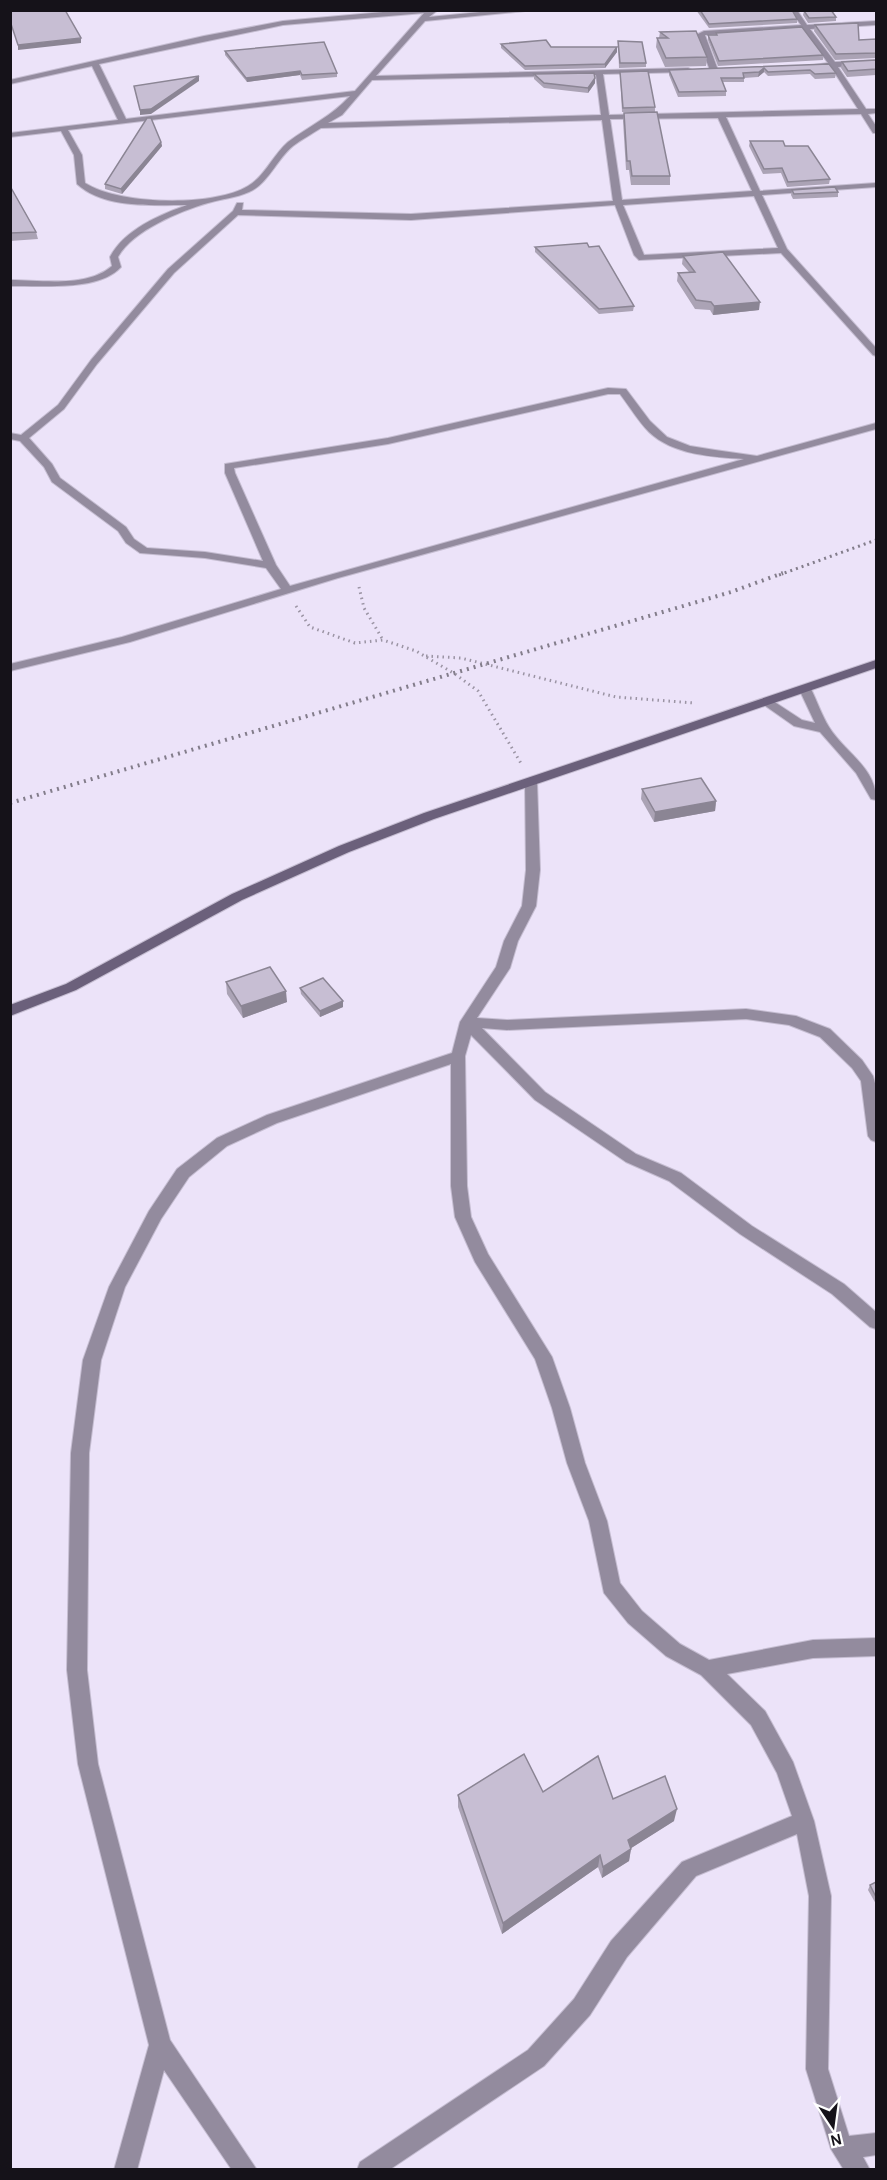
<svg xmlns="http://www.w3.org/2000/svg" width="887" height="2180" font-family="Karla,sans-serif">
	<rect width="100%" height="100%" fill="#ece3f9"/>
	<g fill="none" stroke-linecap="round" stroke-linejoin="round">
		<g stroke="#c5bdd1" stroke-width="2">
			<g id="street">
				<path d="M405,10h33l-9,7 72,-7h34l-110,11 -49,55 312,-8 4,2 -4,2 -85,2 6,41 249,-6 -27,-42 -20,1 -4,-2 21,-3 -25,-34 -98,6 13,35 -4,2 -4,-2 -14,-35 8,-4 97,-6 -11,-15h7l10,15 69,-4v4l-66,4 25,33 41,-2v4l-38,3 28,42h10v4l-8,1 8,12v7h-3l-12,-19 -135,3 34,74 116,-8v4l-114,8 25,54 89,99v8l-3,-1 -92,-102 -142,7 -5,-5 -19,-50 -204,15 -173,-5 -64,58 -77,91 -33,45 -35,29 23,26 8,14 66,49 8,12 13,9 58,4 58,9 -38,-88v-9l163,-26 220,-50 18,1 24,32 17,16 23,9 25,4 42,6 119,-33v6l-538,149 -208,64 -120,29v-7l112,-27 159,-48 -15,-21 -61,-10 -65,-5 -14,-10 -8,-12 -66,-49 -8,-15 -24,-26 -10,-2v-6l11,2 37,-30 33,-45 77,-91 65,-58 4,-8h6l-1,7 169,4 202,-13 -11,-81 -281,8c-9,6 -19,11 -28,18 -16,13 -25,38 -44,46 -13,6 -28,7 -41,11 -28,8 -76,28 -90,54l3,10c-23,25 -79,18 -111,19v-6c31,0 77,8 102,-14l-2,-9c14,-27 49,-42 77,-52 -34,0 -83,4 -110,-21l-3,-29 -13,-24 -51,6v-4l108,-13 -26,-54 -82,18v-4l194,-44 79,-15zM424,13l-69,78 -229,28 -27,-55 184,-39zM596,75l5,40 -273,8 14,-8 30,-35zM350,96c-18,20 -41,30 -62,46 -15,13 -23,34 -40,44 -34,21 -129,19 -163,-3l-3,-28 -14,-25zM718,118l34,73 -130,9 -12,-81zM754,196l24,52 -134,7 -21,-50zM608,394h12c10,13 18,27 29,38 24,23 64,25 95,27l-454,127 -14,-21 -41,-92 -1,-5 154,-24z"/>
				<path d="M805,685l6,4c6,12 11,27 18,38 16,26 47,40 47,73l-5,-1 -15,-26 -36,-41 -26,-6 -34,-24 2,-3h8l32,21 13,3 -16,-34z"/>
				<polygon points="531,777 537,781 540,870 536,906 518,941 510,968 477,1018 507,1020 746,1009 796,1016 830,1029 862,1060 873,1076 876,1087 876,1142 871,1140 868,1136 861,1081 852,1068 820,1037 789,1025 746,1019 507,1030 482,1028 545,1092 636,1154 681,1173 752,1226 844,1284 876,1312 876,1329 870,1327 832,1294 740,1234 669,1181 626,1162 535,1100 471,1035 465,1056 467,1186 471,1217 488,1254 552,1357 570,1408 585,1463 607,1521 620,1583 642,1611 680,1644 709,1660 813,1640 876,1638 876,1656 813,1658 727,1674 765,1711 793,1762 814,1821 831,1896 828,2069 849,2136 876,2133 876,2155 863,2157 870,2170 844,2170 831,2149 806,2069 809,1896 797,1834 696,1876 627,1957 590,2015 544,2066 389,2170 357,2170 360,2162 528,2050 574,1999 611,1941 682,1862 792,1816 777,1773 751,1725 701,1675 666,1656 628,1623 604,1593 589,1521 567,1463 552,1408 535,1359 475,1262 455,1217 451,1186 451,1064 277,1123 227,1146 189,1177 161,1219 125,1287 101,1360 89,1453 87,1670 98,1764 170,2040 257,2170 232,2170 164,2070 137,2170 114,2170 149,2045 78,1764 67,1670 71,1453 83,1360 109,1287 149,1211 177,1169 217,1138 267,1115 452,1053 460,1022 496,967 504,941 522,906 526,870 525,781"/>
			</g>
		</g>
		<g stroke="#c5bdd1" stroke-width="2">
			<polygon id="secondary" points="876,660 876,668 434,819 349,852 242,900 76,990 10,1016 10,1005 66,984 232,894 339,846 424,813"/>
		</g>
		<g stroke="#9b94a4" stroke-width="3" stroke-dasharray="1.5 4" stroke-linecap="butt">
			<polyline points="359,587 364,608 383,640"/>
			<polyline points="296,606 310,627 355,643 383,640 416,651 455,674 478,691 522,765"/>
			<polyline points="426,656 461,658 616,697 694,703"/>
		</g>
		<use href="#street" fill="#938b9e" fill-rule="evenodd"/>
		<use href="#secondary" fill="#6b607b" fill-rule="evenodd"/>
		<polyline stroke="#837d8b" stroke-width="3" stroke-dasharray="2 4" stroke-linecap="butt" points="779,575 876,540"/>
		<polyline stroke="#837d8b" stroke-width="4" stroke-dasharray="2 5" stroke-linecap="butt" points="10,803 731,592 783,573"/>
	</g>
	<g fill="#aba3b5">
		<polygon points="696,10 792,10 797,19 797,23 709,28"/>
		<polygon points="804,11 836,17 836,21 808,23 803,15"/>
		<polygon points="815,25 859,40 876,39 876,58 835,60 814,31"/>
		<polygon points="660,32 707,57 706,66 665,67 656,47 657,38 659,38"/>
		<polygon points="716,33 823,55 823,60 718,66 708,40 708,35 715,35"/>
		<polygon points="618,41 646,63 646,67 619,68"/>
		<polygon points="501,44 551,47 617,52 605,68 525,70 501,48"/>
		<polygon points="225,51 337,73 337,77 302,80 300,75 247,82 225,55"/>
		<polygon points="876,60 876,75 847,77 841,68 842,62"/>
		<polygon points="829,64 836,73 835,78 815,79 810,74 768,76 764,72 758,77 744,78 744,82 723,82 726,91 726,96 678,97 669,75 669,70"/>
		<polygon points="620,72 655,107 655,112 622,112"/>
		<polygon points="534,74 595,83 588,93 544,88 534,79"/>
		<polygon points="624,113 670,176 670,185 631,185 629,170 626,170 623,121"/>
		<polygon points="750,141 785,146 830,179 829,184 787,187 781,173 763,174 749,146"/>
		<polygon points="161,142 162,146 122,194 105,189 105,184"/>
		<polygon points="10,186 36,232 38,239 10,241"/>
		<polygon points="792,190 838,192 838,197 793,199 791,195"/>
		<polygon points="535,247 589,247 634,306 633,311 599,314 535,252"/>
		<polygon points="683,256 759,310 713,315 710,310 695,309 677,281 678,273 689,272 682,264"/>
		<polygon points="642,789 716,801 715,811 654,822 641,799"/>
		<polygon points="226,982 287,1002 243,1018 227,994"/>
		<polygon points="300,988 343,1007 320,1017 301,994"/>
		<polygon points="543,1792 613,1799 674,1821 631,1848 629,1861 602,1878 598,1867 502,1934 458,1807 458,1795"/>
		<polygon points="876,1882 876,1904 868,1890 870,1885"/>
	</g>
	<g fill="#8b8594">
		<polygon points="81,38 81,43 18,50 18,45"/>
		<polygon points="617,47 617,52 605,68 605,64"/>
		<polygon points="764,68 764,72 758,77 759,72"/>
		<polygon points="300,71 300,75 247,82 246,78"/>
		<polygon points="199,76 199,81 151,114 140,115 140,110"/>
		<polygon points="595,78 595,83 588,93 588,88"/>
		<polygon points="161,142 162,146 122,194 121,189"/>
		<polygon points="760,302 759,310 713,315 714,306"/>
		<polygon points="716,801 715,811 654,822 655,812"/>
		<polygon points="286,991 287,1002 243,1018 241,1006"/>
		<polygon points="343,1001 343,1007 320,1017 320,1011"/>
		<polygon points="677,1809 674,1821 625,1852 628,1840"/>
		<polygon points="631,1849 629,1861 602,1878 603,1867"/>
		<polygon points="600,1855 598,1867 502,1934 503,1923"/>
	</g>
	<g fill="#c7bed3" stroke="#8b8594" stroke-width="1.5">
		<polygon points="10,10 65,10 81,38 18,45 10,21"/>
		<polygon points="700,10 792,10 797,19 709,24"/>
		<polygon points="831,10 836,17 809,18 804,11"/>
		<polygon points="858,23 859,40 876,39 876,53 836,54 815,25"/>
		<polygon points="802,27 823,55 719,61 708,35 717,35 716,33"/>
		<polygon points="696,31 707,57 666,58 657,38 668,38 660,32"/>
		<polygon points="546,40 551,47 617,47 605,64 525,66 501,44"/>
		<polygon points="618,41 642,42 646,63 620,63"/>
		<polygon points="324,42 337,73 302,75 300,71 246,78 225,51"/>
		<polygon points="876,60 876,69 848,71 842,62"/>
		<polygon points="829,64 836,73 815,74 810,70 768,72 764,68 759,72 743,73 744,78 721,78 726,91 679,92 669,70"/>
		<polygon points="648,71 655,107 623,108 620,72"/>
		<polygon points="594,73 595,78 588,88 544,83 534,74"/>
		<polygon points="199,76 151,109 140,110 134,86"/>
		<polygon points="657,112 670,176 632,176 630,161 627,161 624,113"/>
		<polygon points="147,118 151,118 161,142 121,189 105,184"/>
		<polygon points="750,141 783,141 785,146 808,146 830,179 788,182 782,168 764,169"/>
		<polygon points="10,186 36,232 10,233"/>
		<polygon points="835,187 838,192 794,194 792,190"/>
		<polygon points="587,243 589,247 599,246 634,306 599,309 535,247"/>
		<polygon points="723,252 760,302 714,306 711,302 696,300 678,273 695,272 683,256"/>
		<polygon points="701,778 716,801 655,812 642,789"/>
		<polygon points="270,967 286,991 241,1006 226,982"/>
		<polygon points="323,978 343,1001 320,1011 300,988"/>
		<polygon points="524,1754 543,1792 598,1756 613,1799 665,1776 677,1809 628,1840 631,1849 603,1867 600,1855 503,1923 458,1795"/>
		<polygon points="876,1882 876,1897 870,1885"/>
	</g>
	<rect width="887" height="2180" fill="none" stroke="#151219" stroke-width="24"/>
	<g transform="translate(833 2126) rotate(167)" stroke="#ffffff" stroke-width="4.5" paint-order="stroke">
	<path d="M0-4.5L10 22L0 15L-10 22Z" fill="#151219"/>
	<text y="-9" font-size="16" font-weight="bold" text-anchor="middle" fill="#151219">N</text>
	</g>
</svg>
